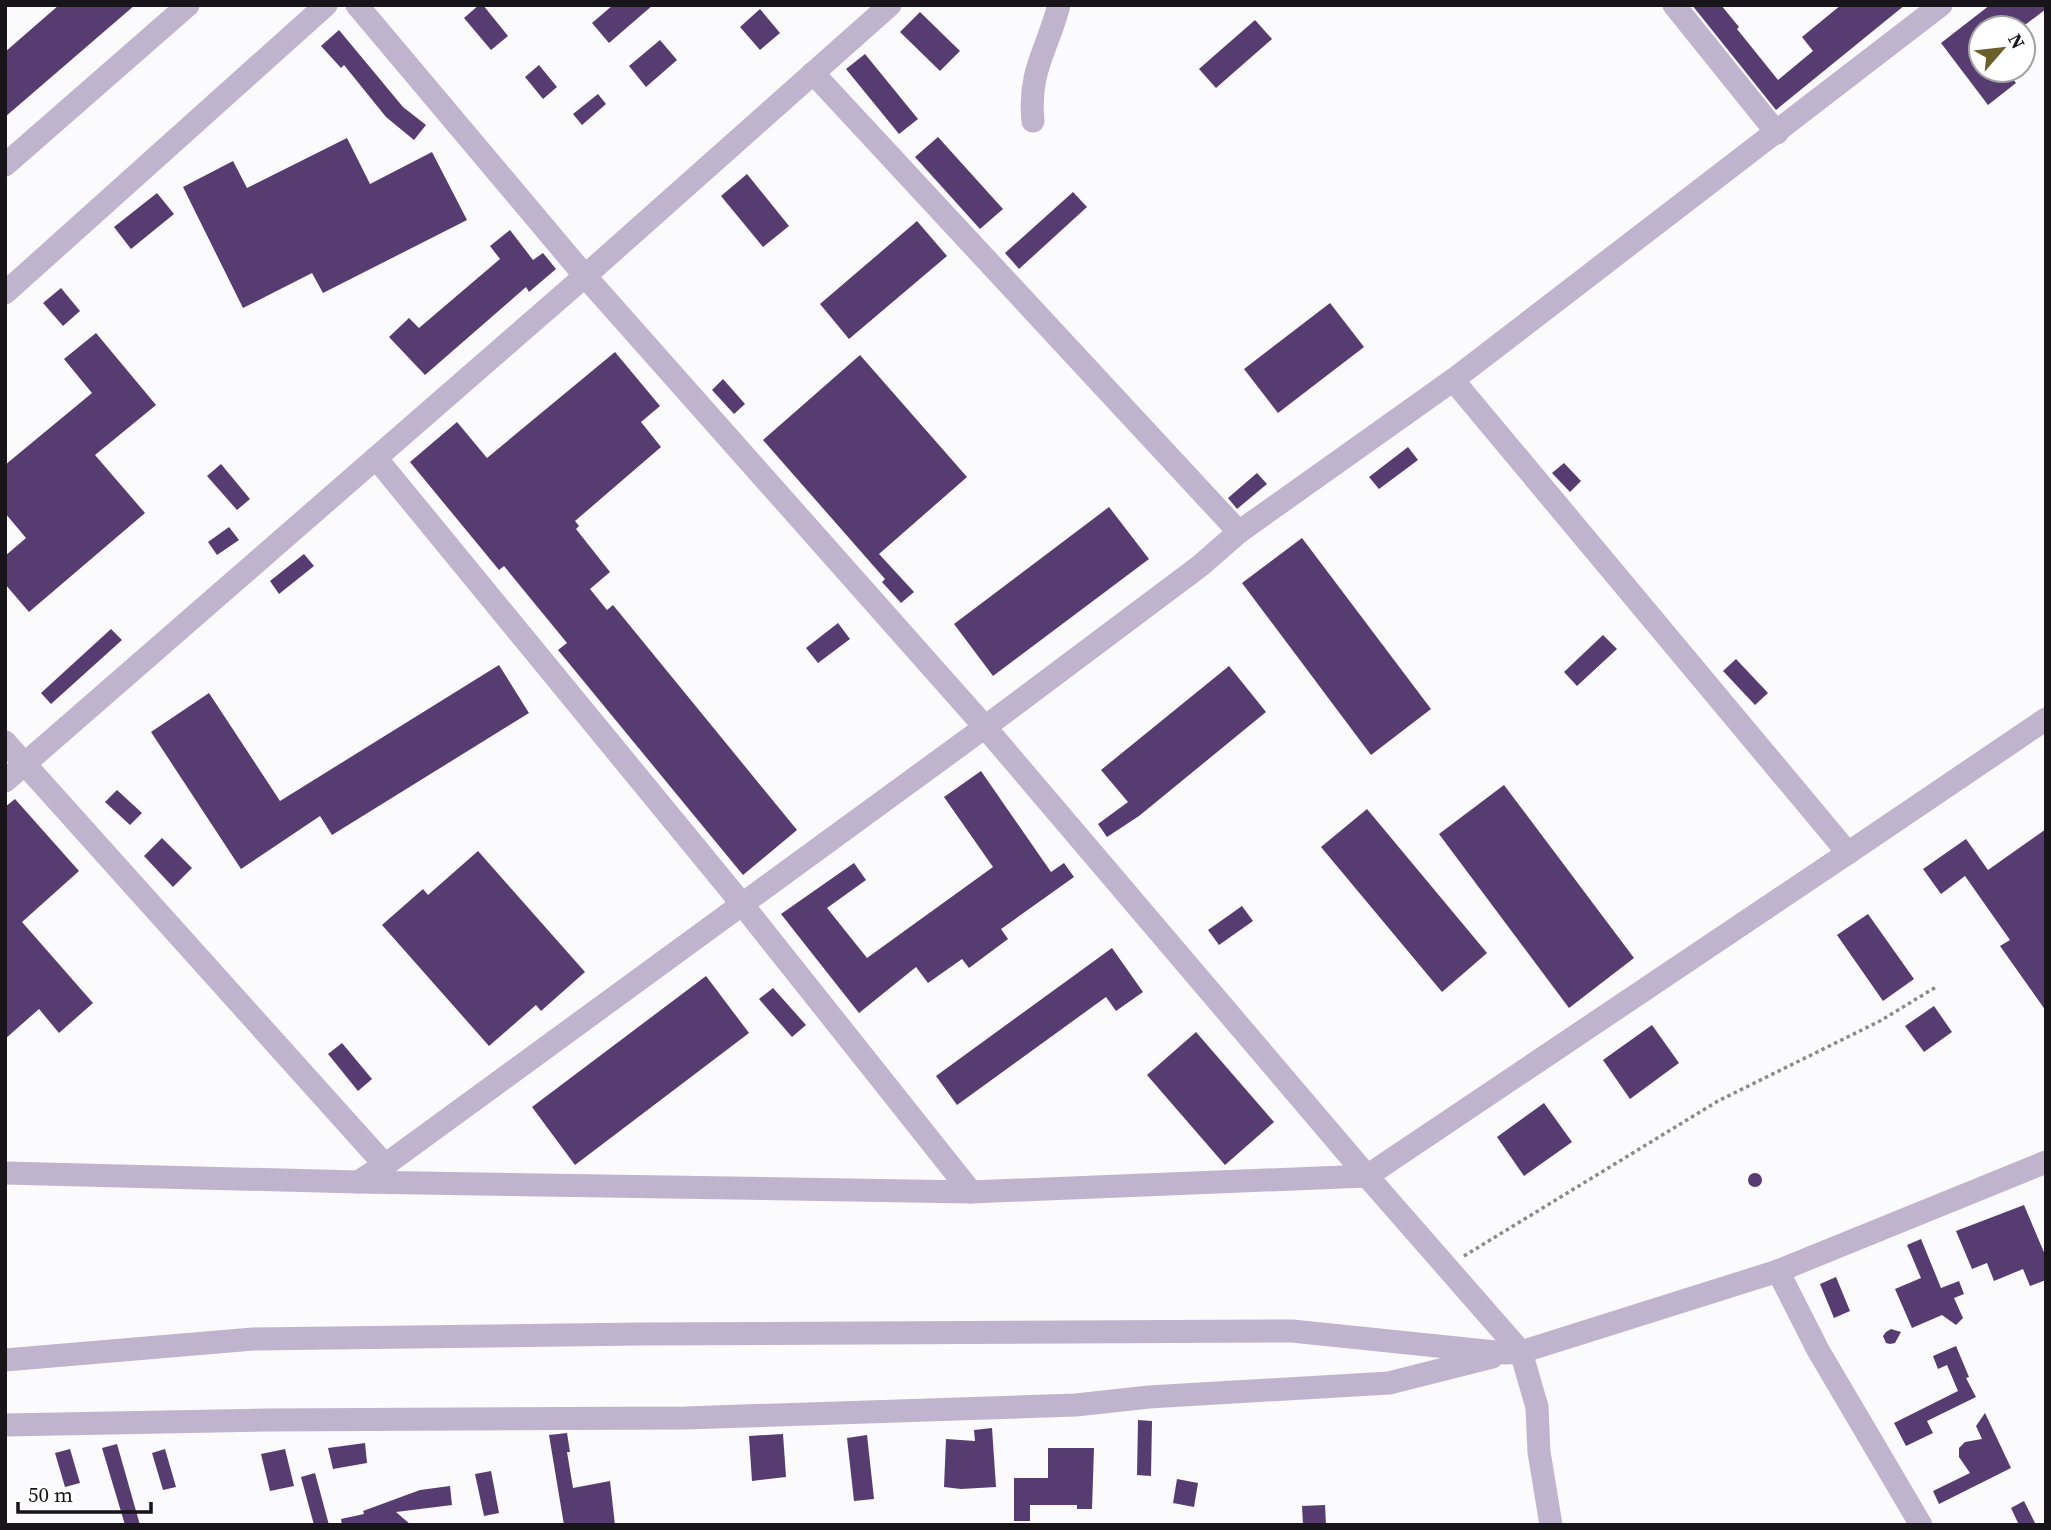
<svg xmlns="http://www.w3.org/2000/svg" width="2051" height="1530" font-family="'Source Serif 4',serif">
	<rect width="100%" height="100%" fill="#fbfafd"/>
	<g fill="#573c71">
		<polygon points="59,5 135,5 5,117 5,52"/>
		<polygon points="479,5 483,5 508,36 491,50 464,18"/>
		<polygon points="613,5 653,5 609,43 592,23"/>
		<polygon points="1692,5 1721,5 1739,27 1737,29 1778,80 1813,51 1802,37 1841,5 1905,5 1776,110"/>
		<polygon points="1990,5 2046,5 2046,9 2021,28 1981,28 1981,70 2006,70 2016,83 1988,105 1941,43"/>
		<polygon points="760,9 780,33 760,50 740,27"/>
		<polygon points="920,12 960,51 940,71 900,32"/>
		<polygon points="1255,20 1272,39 1216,88 1199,69"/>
		<polygon points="339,30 403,107 426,125 414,140 386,117 344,65 341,68 321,46"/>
		<polygon points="660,40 677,60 646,87 629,66"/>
		<polygon points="865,54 918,119 899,134 846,69"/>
		<polygon points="539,65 557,87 543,99 525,77"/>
		<polygon points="598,94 606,104 582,125 573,114"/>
		<polygon points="938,137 1003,209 980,229 915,157"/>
		<polygon points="347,138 370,184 432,152 467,220 323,293 312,273 243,308 183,187 233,161 247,188"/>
		<polygon points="747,174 789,226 763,247 721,196"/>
		<polygon points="1073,192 1087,207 1019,269 1005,253"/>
		<polygon points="157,193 174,214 131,249 114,227"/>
		<polygon points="917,221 947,256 849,339 820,304"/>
		<polygon points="510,230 533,260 543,253 556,269 529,292 526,287 425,375 389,337 409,318 419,328 500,259 490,246"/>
		<polygon points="61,288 80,311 63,326 43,303"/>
		<polygon points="1330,303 1364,347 1278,413 1244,369"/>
		<polygon points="96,333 156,405 95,455 145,513 29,612 5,584 5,556 26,538 5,513 5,465 92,393 64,359"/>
		<polygon points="615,352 660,406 641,422 661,447 575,521 579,526 576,529 610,572 590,589 607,610 613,605 797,830 743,875 558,650 567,643 504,566 499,570 410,462 457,422 487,458"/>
		<polygon points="860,355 967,477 879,554 914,592 901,603 882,582 885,579 763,440"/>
		<polygon points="723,379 745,404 734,414 712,390"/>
		<polygon points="1408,447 1418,460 1379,489 1369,477"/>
		<polygon points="1564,463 1581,481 1570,492 1552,473"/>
		<polygon points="221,464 250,499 237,510 207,476"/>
		<polygon points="1257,473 1267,484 1237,509 1228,498"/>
		<polygon points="1109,507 1149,559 993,676 954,624"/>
		<polygon points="229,527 239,540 217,555 208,542"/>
		<polygon points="1302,538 1431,709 1371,755 1242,583"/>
		<polygon points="304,554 314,566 279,594 270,581"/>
		<polygon points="838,623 850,639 818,663 806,648"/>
		<polygon points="111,629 122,640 51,704 41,693"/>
		<polygon points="1603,635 1617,649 1577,686 1564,672"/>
		<polygon points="1736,659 1768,693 1755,705 1723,671"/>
		<polygon points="499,665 529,713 332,835 320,816 241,869 151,732 209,693 280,801"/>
		<polygon points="1229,666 1266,712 1139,816 1107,837 1098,824 1128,802 1101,770"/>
		<polygon points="981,771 1051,872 1064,863 1074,877 1001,929 1008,939 969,968 962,959 928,983 916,967 859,1013 781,914 854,863 866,880 827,908 867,958 993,867 944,797"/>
		<polygon points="1504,785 1634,958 1569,1008 1439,834"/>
		<polygon points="117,790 142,813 130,825 105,802"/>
		<polygon points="15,799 79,871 22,922 93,1003 59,1033 39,1009 5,1039 5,807"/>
		<polygon points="1367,809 1487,953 1442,992 1321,847"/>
		<polygon points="2046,829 2046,1011 2000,946 2010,940 1965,876 1941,894 1923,869 1966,839 1988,870"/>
		<polygon points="162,838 192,868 173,887 144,856"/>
		<polygon points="478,851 585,972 541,1011 536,1005 489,1046 382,925 423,889 428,895"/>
		<polygon points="1242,906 1253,921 1219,945 1208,930"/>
		<polygon points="1868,914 1914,979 1883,1001 1837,935"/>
		<polygon points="1112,948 1143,992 1116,1011 1106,997 957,1105 936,1076"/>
		<polygon points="706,976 749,1033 575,1165 532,1107"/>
		<polygon points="773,988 806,1025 792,1037 759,999"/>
		<polygon points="1934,1006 1952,1032 1924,1052 1905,1026"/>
		<polygon points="1652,1025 1679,1063 1630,1099 1603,1060"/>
		<polygon points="1196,1032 1274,1122 1225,1165 1147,1075"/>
		<polygon points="342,1043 372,1079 358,1091 328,1054"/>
		<polygon points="1544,1103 1572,1142 1524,1176 1497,1137"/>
		<circle cx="1755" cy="1180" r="7"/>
		<polygon points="2024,1205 2046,1257 2046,1280 2030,1286 2023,1269 1994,1281 1987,1263 1972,1269 1956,1231"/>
		<polygon points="1921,1239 1941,1288 1959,1281 1964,1294 1954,1298 1963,1318 1956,1325 1942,1315 1912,1328 1895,1289 1921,1278 1907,1245"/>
		<polygon points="1836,1277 1850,1311 1834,1318 1820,1284"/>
		<polygon points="1891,1329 1901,1332 1895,1343 1890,1344 1886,1343 1883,1336 1886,1332"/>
		<polygon points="1956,1346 1969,1377 1966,1378 1976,1397 1927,1421 1933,1433 1906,1446 1894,1423 1958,1391 1947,1365 1938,1369 1933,1356"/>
		<polygon points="1985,1413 2011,1468 1939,1504 1933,1491 1970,1473 1959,1457 1959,1448 1965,1442 1982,1439 1976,1426"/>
		<polygon points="1138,1420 1152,1421 1151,1476 1137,1475"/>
		<polygon points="992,1428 996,1487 961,1489 944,1487 946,1439 975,1441 974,1430"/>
		<polygon points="567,1433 570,1452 567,1452 573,1488 610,1481 615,1525 564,1525 549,1435"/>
		<polygon points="783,1434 786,1477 752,1481 749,1436"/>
		<polygon points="867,1435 874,1499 854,1501 847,1438"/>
		<polygon points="365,1443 367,1463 333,1469 328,1448"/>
		<polygon points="117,1444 140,1525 125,1525 102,1448"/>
		<polygon points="1048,1448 1094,1448 1092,1509 1077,1509 1077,1505 1030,1505 1030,1521 1014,1521 1014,1478 1048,1478"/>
		<polygon points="70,1449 80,1483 65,1487 55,1453"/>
		<polygon points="165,1449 176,1487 163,1490 152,1453"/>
		<polygon points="285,1449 294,1486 270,1491 261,1454"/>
		<polygon points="491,1471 499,1513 484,1516 475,1474"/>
		<polygon points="315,1473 329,1525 314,1525 301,1477"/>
		<polygon points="1177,1479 1198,1483 1194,1507 1173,1503"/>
		<polygon points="450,1486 452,1505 396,1512 411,1525 342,1525 341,1519 364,1514 363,1511 420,1490"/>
		<polygon points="2024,1501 2036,1525 2019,1525 2011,1508"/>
		<polygon points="1325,1505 1326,1525 1303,1525 1302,1506"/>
	</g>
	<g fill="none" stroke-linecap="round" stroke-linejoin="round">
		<polyline stroke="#8b898e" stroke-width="3.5" stroke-dasharray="3.5 3.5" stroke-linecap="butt" points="1464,1256 1718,1101 1880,1021 1936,987"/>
		<g stroke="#c0b3ce" stroke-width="23">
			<polyline points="357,5 585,276 985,727 1367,1176 1521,1352 1537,1407 1539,1452 1551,1525"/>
			<polyline points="1674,5 1777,133"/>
			<polyline points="813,73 1239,532"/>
			<path d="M1033,121c-5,-50 14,-70 26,-116"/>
			<polyline points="5,165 188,5"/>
			<polyline points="5,293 326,5"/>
			<polyline points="376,458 742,904 971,1192"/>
			<polyline points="5,742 385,1165"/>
			<polyline points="5,781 585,276 890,5"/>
			<polyline points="1848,853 2046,719"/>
			<polyline points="5,1173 358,1182 385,1165 985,727 1200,566 1239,532 1453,380 1941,5"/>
			<polyline points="358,1182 971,1192 1367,1176 1848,853 1453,380"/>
			<polyline points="1778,1271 1818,1350 1921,1525"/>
			<polyline points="5,1360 253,1339 641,1334 1292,1331 1505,1353 1521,1352 1778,1271 2046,1162"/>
			<polyline points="5,1425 268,1420 685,1418 1076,1405 1149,1397 1389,1383 1492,1357"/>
		</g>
	</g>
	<rect width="2051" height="1530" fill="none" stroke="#17141a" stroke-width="14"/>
	<g transform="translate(2002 49) rotate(62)"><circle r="33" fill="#ffffff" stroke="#a2a1a3" stroke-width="2"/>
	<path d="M0-5L12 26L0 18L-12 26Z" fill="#6a5e2b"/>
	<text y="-10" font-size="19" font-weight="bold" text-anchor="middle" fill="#17141a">N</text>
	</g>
	<path d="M18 1502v10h133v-10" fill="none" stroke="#17141a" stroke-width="3.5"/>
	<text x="28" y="1502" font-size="21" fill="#17141a" stroke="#ffffff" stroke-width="5" paint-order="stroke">50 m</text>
</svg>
